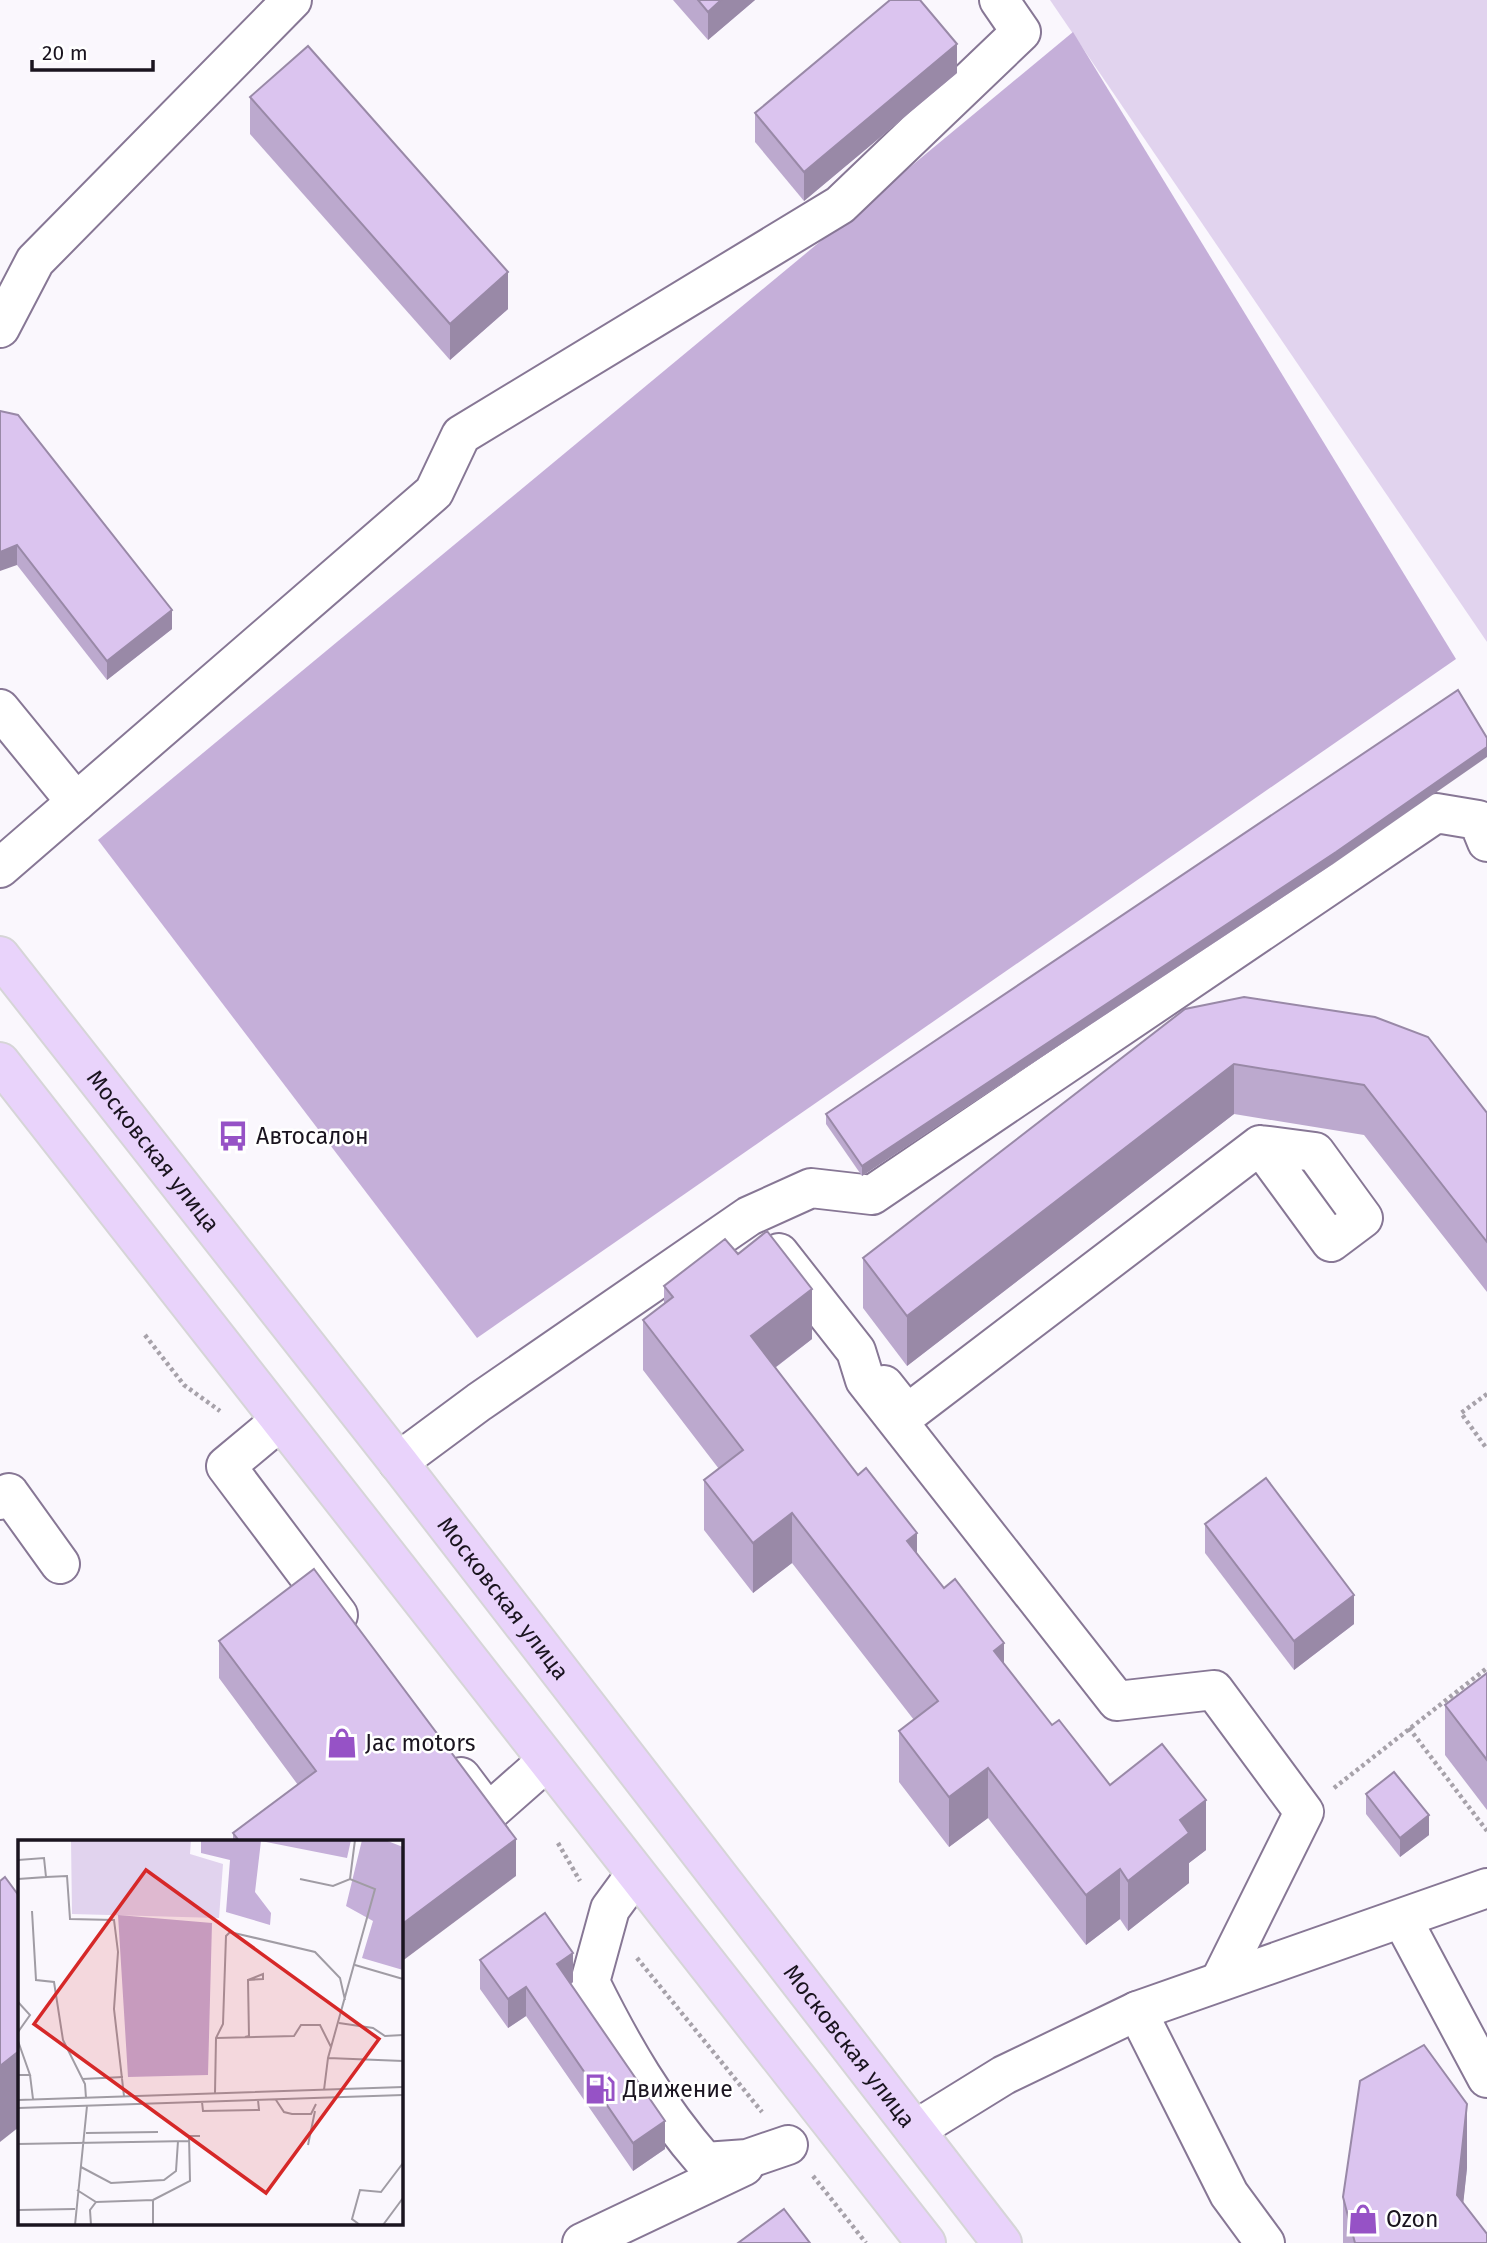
<svg xmlns="http://www.w3.org/2000/svg" width="1487" height="2243" font-family="'Fira Sans',sans-serif">
	<rect width="100%" height="100%" fill="#faf7fd"/>
	<polygon fill="#e1d3ee" points="1050,0 1487,0 1487,642"/>
	<polygon fill="#c5afd9" points="1073,32 1456,659 477,1338 98,840"/>
	<g fill="none" stroke-linecap="round" stroke-linejoin="round">
		<g stroke="#877795" stroke-width="42">
			<g id="minor">
				<polyline points="0,328 35,261 292,0"/>
				<polyline points="0,709 76,802"/>
				<polyline points="0,868 434,492 461,435 840,205 1021,32 999,0"/>
				<polyline points="779,1253 856,1351 865,1380 1117,1701 1214,1690 1304,1812 1221,1979"/>
				<polyline points="884,1385 907,1414 1260,1145 1331,1242 1363,1218 1315,1152 1260,1145"/>
				<polyline points="280,1421 226,1466 338,1615"/>
				<polyline points="398,1462 479,1402 749,1216 811,1188 872,1195 1436,813 1478,820 1487,842"/>
				<polyline points="0,1500 9,1493 60,1564"/>
				<polyline points="461,1777 488,1813 547,1761"/>
				<path d="M635,1875l-25,34 -20,73c32,65 67,125 115,180l42,-3 41,-14"/>
				<polyline points="1402,1919 1487,2078"/>
				<polyline points="1137,2011 1229,2194 1265,2243"/>
				<polyline points="915,2130 1004,2075 1137,2011 1487,1888"/>
				<polyline points="582,2243 744,2166"/>
			</g>
		</g>
		<g stroke="#d6d5d7" stroke-width="42">
			<g id="major">
				<path id="s1" d="M0,956l398,506 604,781"/>
				<polyline points="0,1062 926,2243"/>
			</g>
		</g>
		<g stroke="#a7a2aa" stroke-width="4.5" stroke-dasharray="3.5 3.5" stroke-linecap="butt">
			<polyline points="145,1335 184,1385 220,1411"/>
			<polyline points="1487,1394 1461,1413 1487,1449"/>
			<polyline points="1409,1728 1487,1831"/>
			<polyline points="1334,1788 1487,1668"/>
			<polyline points="558,1843 580,1881"/>
			<polyline points="637,1958 762,2112"/>
			<polyline points="813,2176 866,2243"/>
		</g>
		<use href="#minor" stroke="#fff" stroke-width="38"/>
		<use href="#major" stroke="#e9d3fb" stroke-width="38"/>
	</g>
	<g fill="#bca9ce">
		<polygon points="673,0 755,0 708,40"/>
		<polygon points="957,73 804,201 755,142 755,113"/>
		<polygon points="250,97 508,309 450,360 250,134"/>
		<polygon points="0,411 172,629 107,680 17,565"/>
		<polygon points="1336,862 862,1176 826,1124 826,1114"/>
		<polygon points="1185,1009 1487,1113 1487,1292 1364,1135 1234,1114 907,1366 863,1308 863,1258"/>
		<polygon points="664,1286 812,1339 775,1368 917,1554 1052,1725 1110,1785 1206,1850 1189,1863 1189,1883 1128,1931 1120,1919 1086,1945 988,1818 949,1847 899,1782 899,1731 914,1720 792,1563 753,1593 704,1530 704,1480 719,1469 643,1370 643,1320 664,1303"/>
		<polygon points="1205,1524 1354,1624 1294,1670 1205,1553"/>
		<polygon points="219,1641 516,1876 401,1842 233,1842 233,1833 298,1785 219,1678"/>
		<polygon points="1487,1673 1487,1810 1445,1755 1445,1705"/>
		<polygon points="1366,1794 1429,1835 1400,1857 1366,1814"/>
		<polygon points="480,1960 573,1982 571,1984 665,2149 633,2171 526,2016 508,2028 480,1989"/>
		<polygon points="1467,2168 1463,2203 1487,2243 1343,2243 1343,2197"/>
	</g>
	<g fill="#9989a7">
		<polygon points="721,0 755,0 708,40 708,12"/>
		<polygon points="957,44 957,73 804,201 804,172"/>
		<polygon points="508,272 508,309 450,360 450,324"/>
		<polygon points="17,545 17,565 0,571 0,552"/>
		<polygon points="172,610 172,629 107,680 107,661"/>
		<polygon points="1487,747 1487,757 1336,862 862,1176 862,1166"/>
		<polygon points="1234,1064 1234,1114 907,1366 907,1316"/>
		<polygon points="812,1289 812,1339 751,1386 751,1336"/>
		<polygon points="792,1513 792,1563 753,1593 753,1543"/>
		<polygon points="917,1533 917,1583 907,1541"/>
		<polygon points="1354,1595 1354,1624 1294,1670 1294,1641"/>
		<polygon points="1004,1643 1004,1693 994,1651"/>
		<polygon points="988,1768 988,1818 949,1847 949,1797"/>
		<polygon points="1206,1800 1206,1850 1189,1863 1189,1883 1128,1931 1128,1881 1180,1820"/>
		<polygon points="1429,1815 1429,1835 1400,1857 1400,1838"/>
		<polygon points="516,1839 516,1876 401,1962 401,1925"/>
		<polygon points="1120,1869 1120,1919 1086,1945 1086,1895"/>
		<polygon points="573,1953 573,1982 557,1993 557,1964"/>
		<polygon points="526,1987 526,2016 508,2028 508,1999"/>
		<polygon points="19,2051 19,2127 0,2142 0,2066"/>
		<polygon points="1467,2104 1467,2168 1459,2243 1457,2195"/>
		<polygon points="665,2121 665,2149 633,2171 633,2143"/>
	</g>
	<g fill="#dbc4ef" stroke="#9989a7" stroke-width="2">
		<polygon points="698,0 721,0 708,12"/>
		<polygon points="890,0 920,0 957,44 804,172 755,113"/>
		<polygon points="308,46 508,272 450,324 250,97"/>
		<polygon points="0,411 18,415 172,610 107,661 17,545 0,552"/>
		<polygon points="1458,690 1487,738 1487,747 1336,852 862,1166 826,1114"/>
		<polygon points="1244,997 1375,1017 1428,1037 1487,1113 1487,1242 1364,1085 1234,1064 907,1316 863,1258 1185,1009"/>
		<polygon points="767,1231 812,1289 751,1336 858,1475 866,1468 917,1533 907,1541 944,1588 955,1579 1004,1643 994,1651 1052,1725 1059,1720 1110,1785 1162,1744 1206,1800 1180,1820 1189,1833 1128,1881 1120,1869 1086,1895 988,1768 949,1797 899,1731 938,1701 792,1513 753,1543 704,1480 743,1450 643,1320 673,1297 664,1286 725,1239 738,1254"/>
		<polygon points="1266,1478 1354,1595 1294,1641 1205,1524"/>
		<polygon points="314,1569 516,1839 401,1925 401,1842 240,1842 233,1833 316,1771 219,1641"/>
		<polygon points="1487,1673 1487,1760 1445,1705"/>
		<polygon points="1394,1772 1429,1815 1400,1838 1366,1794"/>
		<polygon points="5,1877 19,1896 19,2051 0,2066 0,1881"/>
		<polygon points="545,1913 573,1953 557,1964 665,2121 633,2143 526,1987 508,1999 480,1960"/>
		<polygon points="1424,2045 1467,2104 1457,2195 1487,2234 1487,2243 1355,2243 1343,2197 1360,2081"/>
		<polygon points="784,2209 810,2243 738,2243"/>
	</g>
	<defs>
		<g id="bus-bare" transform="scale(2.415)"><path d="M-5-6H5V4H4V6H2V4H-2V6H-4V4H-5ZM-3.5-4V0h7V-4ZM-3.5 1.2v1.5H-2V1.2ZM2 1.2v1.5H3.5V1.2Z" fill="#9652c6" stroke="#fff" stroke-width="2.5" paint-order="stroke"/></g>
		<g id="shop-bare" transform="scale(2.415)"><path d="M-5-2.5h2.3a2.7 3.5 0 0 1 5.4 0H5L5.5 6h-11ZM-1.5-2.5h3a1.5 2.3 0 0 0-3 0Z" fill="#9652c6" stroke="#fff" stroke-width="2.5" paint-order="stroke"/></g>
		<g id="fuel-bare" transform="scale(2.415)"><path d="M-5.5-6h7V0h2V4h1.3V-2.5L3-4.5l.8-.8L6-3V5H2.5V1h-1V6h-7ZM-4.2-4.7v3.2H.2V-4.7Z" fill="#9652c6" stroke="#fff" stroke-width="2.5" paint-order="stroke"/></g>
	</defs>
	<g fill-rule="evenodd">
		<use href="#bus-bare" x="233" y="1136"/>
		<use href="#shop-bare" x="342" y="1743"/>
		<use href="#fuel-bare" x="600" y="2089"/>
		<use href="#shop-bare" x="1363" y="2219"/>
	</g>
	<g text-anchor="middle" stroke-width="5" stroke-linejoin="round" paint-order="stroke">
		<g font-size="23" fill="#1a141f" stroke="#fff" text-anchor="start">
			<text x="256" y="1144">Автосалон</text>
			<text x="365" y="1751">Jac motors</text>
			<text x="623" y="2097">Движение</text>
			<text x="1386" y="2227">Ozon</text>
		</g>
		<g font-size="23" fill="#1a141f" stroke="#fff">
			<text dy="8" stroke="none"><textPath href="#s1" startOffset="248">Московская улица</textPath></text>
			<text dy="8" stroke="none"><textPath href="#s1" startOffset="816">Московская улица</textPath></text>
			<text dy="8" stroke="none"><textPath href="#s1" startOffset="1382">Московская улица</textPath></text>
		</g>
	</g>
	<g transform="translate(18 1840)">
		<rect width="385" height="385" fill="#faf7fd"/>
		<path d="M53,0h120l-1,14 33,10 -4,54 -147,-4z" fill="#e1d3ee"/>
		<path d="M183,0h150l-4,18 -86,-17 -6,51 16,21 -1,12 -44,-13 4,-52 -29,-7zM344,0h23l18,7v123l-41,-12 11,-37 -27,-15zM100,75l94,8 -4,152 -80,2z" fill="#c5afd9"/>
		<path fill="none" stroke="#a09ca4" stroke-width="2" d="M0,20l26,-2 2,19 -28,2M28,37l21,-1 3,43 44,1 4,32 -4,57 10,87M282,39l33,7 17,-7 25,10 -47,169 -4,32M332,39l5,-39M14,71l4,69 18,2 9,58 22,44 1,14M337,125l48,14M0,162l12,13 -12,17M321,183l34,5 12,8 18,-1M227,197l4,-1 -1,-56 15,-1v-5l-15,6M198,198l78,-2 7,-11h19l11,22M0,201l12,34h-12M310,218l75,3M12,235l3,24M64,239l41,-2M197,253l1,-55 7,-14 3,-88 4,-4 85,20 25,26 5,22M0,260l385,-13M258,260l8,12 8,2h19l5,-10M184,262l1,9 56,-1 -1,-10M0,268l385,-13M68,293l72,-1M0,304l171,-3M290,305l7,-34M63,327l30,16 53,-3 12,-9 2,-30M59,350l19,12 57,-2v25M135,360l37,-19 -1,-45h11M0,370l57,-1M57,385l12,-119M73,385l-1,-15 6,-8M342,385l-8,-6 8,-29 21,2 22,-29M365,385l20,-27"/>
		<path fill="#d62828" fill-opacity="0.15" stroke="#d62828" stroke-width="3.5" d="M128,30l233,169 -113,154 -232,-169z"/>
		<rect width="385" height="385" fill="none" stroke="#1a141f" stroke-width="3.5"/>
	</g>
	<path d="M32 60v10h121v-10" fill="none" stroke="#1a141f" stroke-width="3.5"/>
	<text x="42" y="60" font-size="21" fill="#1a141f" stroke="#ffffff" stroke-width="5" paint-order="stroke">20 m</text>
</svg>
